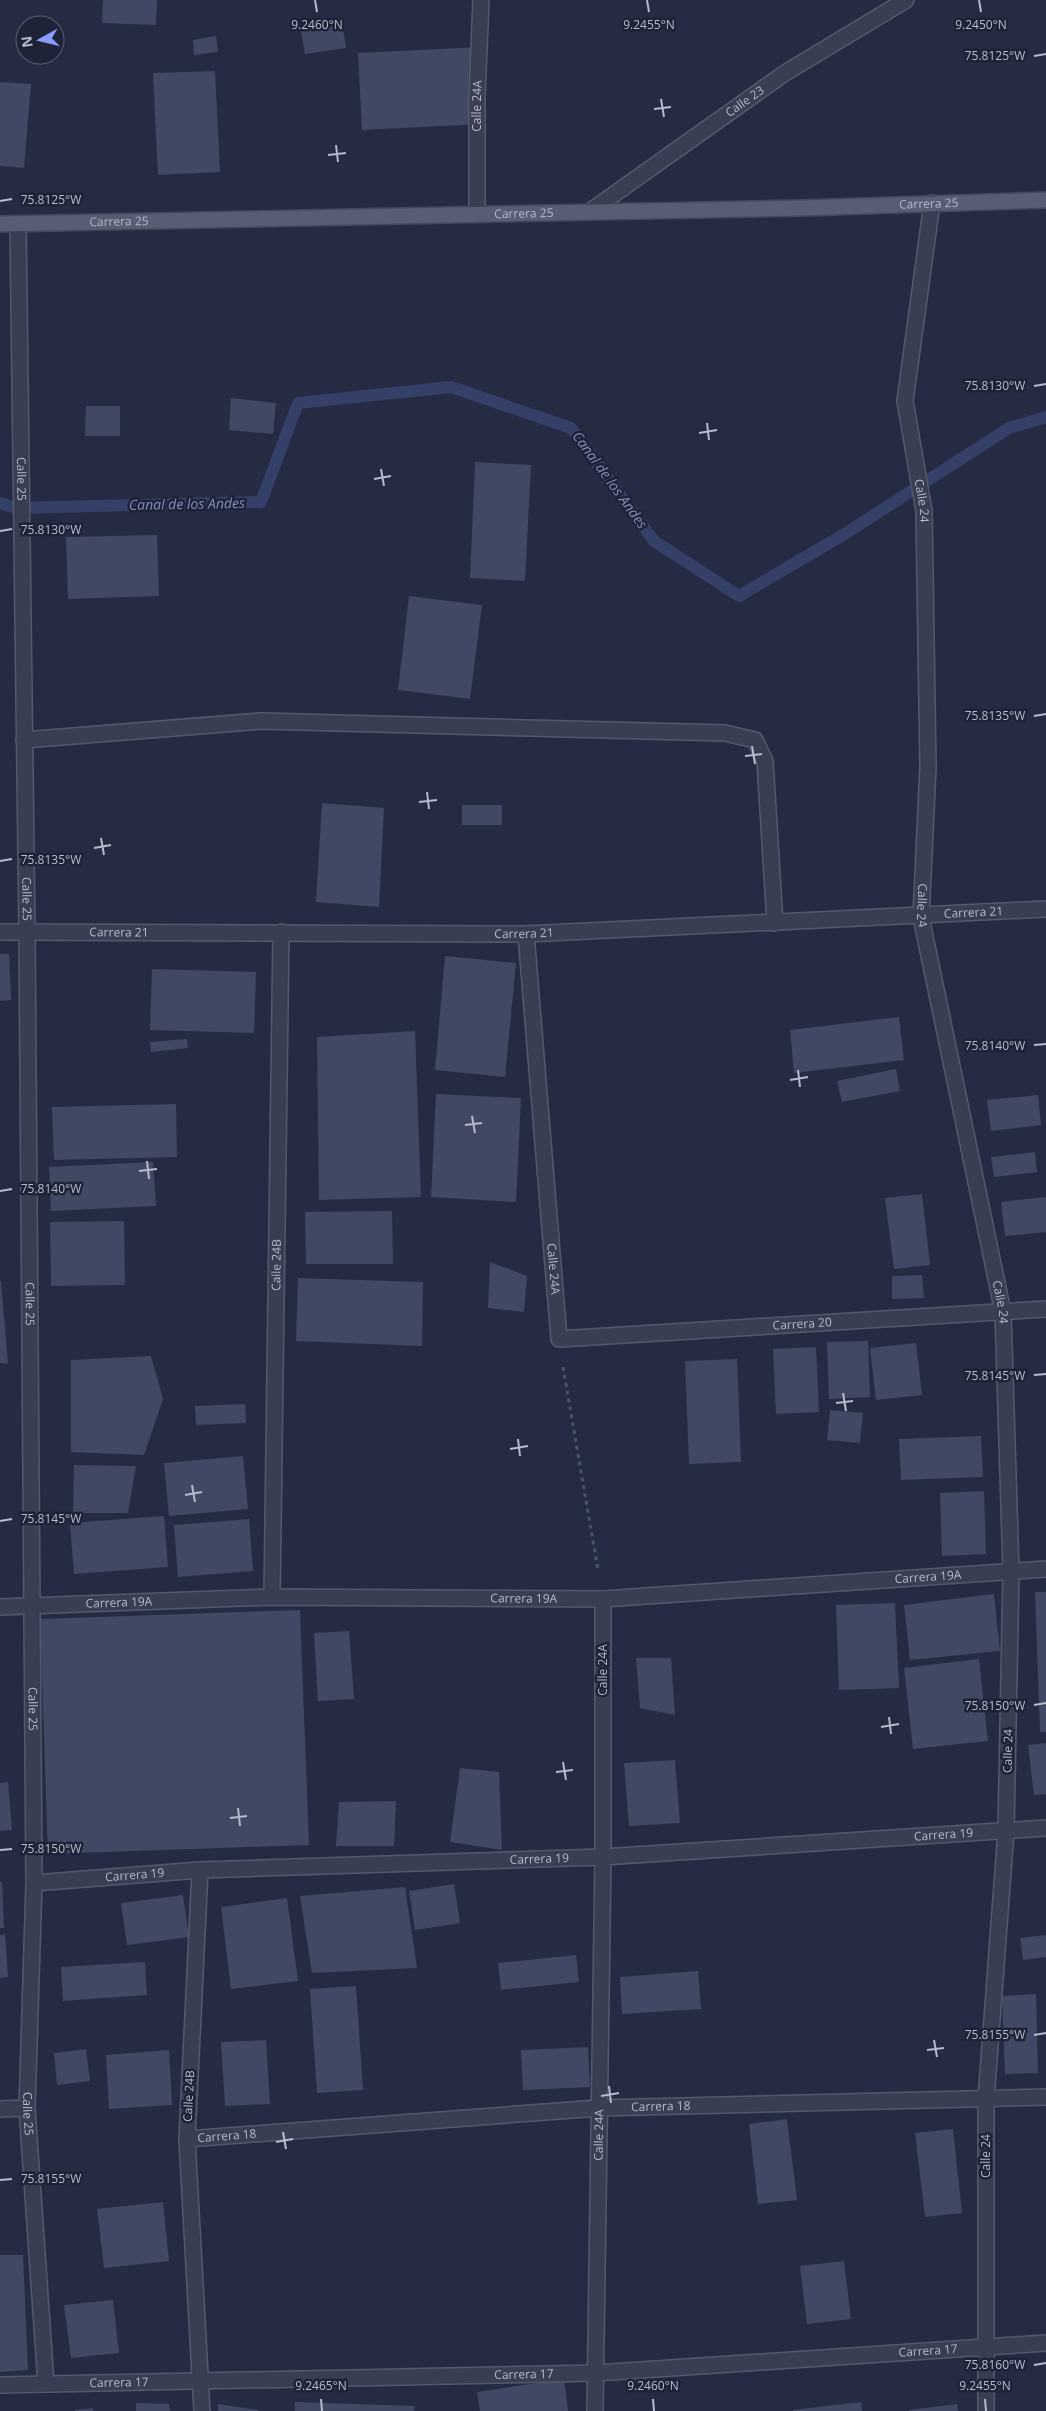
<svg xmlns="http://www.w3.org/2000/svg" width="1046" height="2411" font-family="'Open Sans',sans-serif">
	<rect width="100%" height="100%" fill="#242b43"/>
	<g fill="none" stroke-linecap="round" stroke-linejoin="round">
		<polyline stroke="#354069" stroke-width="12" points="0,503 16,508 261,502 298,403 451,387 571,428 654,541 739,596 843,535 1009,428 1046,417"/>
	</g>
	<g fill="#404863">
		<polygon points="103,0 157,0 156,25 102,23"/>
		<polygon points="342,21 346,48 305,54 300,27"/>
		<polygon points="216,36 218,52 194,55 193,40"/>
		<polygon points="480,47 484,124 362,130 358,53"/>
		<polygon points="215,71 220,172 158,175 153,73"/>
		<polygon points="0,82 31,84 24,168 0,166"/>
		<polygon points="231,398 276,403 273,434 229,430"/>
		<polygon points="86,406 120,406 120,436 85,436"/>
		<polygon points="475,462 531,465 525,581 470,578"/>
		<polygon points="157,535 159,596 68,599 66,537"/>
		<polygon points="409,596 482,605 470,699 398,690"/>
		<polygon points="322,803 384,808 379,907 316,902"/>
		<rect x="462" y="805" width="40" height="20"/>
		<polygon points="0,954 9,954 11,1000 0,1001"/>
		<polygon points="445,956 516,963 505,1077 435,1070"/>
		<polygon points="152,969 256,972 254,1033 150,1030"/>
		<polygon points="899,1017 904,1060 794,1073 790,1030"/>
		<polygon points="415,1031 421,1197 319,1200 317,1037"/>
		<polygon points="187,1039 188,1048 151,1052 150,1042"/>
		<polygon points="896,1069 900,1091 842,1102 837,1081"/>
		<polygon points="436,1094 521,1098 516,1202 431,1197"/>
		<polygon points="1038,1095 1041,1125 991,1131 987,1100"/>
		<polygon points="176,1104 177,1157 54,1160 52,1107"/>
		<polygon points="1035,1152 1037,1172 994,1177 991,1157"/>
		<polygon points="153,1162 156,1206 51,1211 49,1167"/>
		<polygon points="922,1194 930,1265 894,1269 885,1198"/>
		<polygon points="1046,1197 1046,1232 1005,1236 1001,1202"/>
		<polygon points="392,1211 393,1264 306,1264 305,1212"/>
		<polygon points="124,1221 125,1285 51,1286 50,1222"/>
		<polygon points="490,1262 527,1276 524,1312 488,1308"/>
		<polygon points="922,1275 924,1298 892,1299 892,1276"/>
		<polygon points="298,1278 423,1282 422,1346 296,1341"/>
		<polygon points="0,1281 1,1281 8,1364 0,1363"/>
		<polygon points="868,1341 870,1397 829,1399 827,1342"/>
		<polygon points="916,1343 922,1395 876,1400 870,1348"/>
		<polygon points="816,1347 819,1412 776,1414 773,1349"/>
		<polygon points="151,1356 163,1399 144,1455 71,1452 71,1360"/>
		<polygon points="737,1359 741,1462 689,1464 685,1361"/>
		<polygon points="245,1404 246,1423 196,1425 195,1406"/>
		<polygon points="830,1410 863,1413 860,1443 827,1440"/>
		<polygon points="981,1436 983,1477 901,1480 899,1439"/>
		<polygon points="243,1456 248,1509 169,1516 164,1463"/>
		<polygon points="74,1465 136,1466 128,1513 73,1513"/>
		<polygon points="984,1491 986,1554 942,1556 940,1493"/>
		<polygon points="164,1516 168,1567 74,1574 70,1523"/>
		<polygon points="249,1519 253,1571 178,1577 174,1525"/>
		<polygon points="1035,1592 1046,1592 1046,1732 1040,1732"/>
		<polygon points="994,1594 1000,1651 910,1660 904,1605"/>
		<polygon points="895,1603 899,1688 839,1690 836,1605"/>
		<polygon points="300,1610 309,1845 48,1854 40,1619"/>
		<polygon points="349,1631 354,1699 318,1701 314,1633"/>
		<polygon points="636,1658 671,1658 675,1715 640,1708"/>
		<polygon points="979,1659 988,1741 913,1749 904,1668"/>
		<polygon points="1046,1743 1046,1794 1034,1795 1028,1745"/>
		<polygon points="675,1760 680,1823 629,1826 624,1763"/>
		<polygon points="460,1768 499,1772 502,1850 450,1842"/>
		<polygon points="8,1782 12,1830 0,1831 0,1783"/>
		<polygon points="396,1801 394,1846 336,1846 339,1802"/>
		<polygon points="0,1882 2,1882 4,1928 0,1928"/>
		<polygon points="454,1884 460,1923 415,1930 409,1891"/>
		<polygon points="405,1887 417,1968 312,1973 300,1896"/>
		<polygon points="183,1895 189,1937 127,1945 121,1903"/>
		<polygon points="287,1898 298,1981 231,1989 221,1907"/>
		<polygon points="5,1934 8,1977 0,1978 0,1935"/>
		<polygon points="1046,1935 1046,1957 1023,1960 1020,1938"/>
		<polygon points="576,1955 579,1982 501,1990 498,1963"/>
		<polygon points="145,1962 147,1995 63,2001 61,1967"/>
		<polygon points="698,1971 701,2009 622,2014 620,1977"/>
		<polygon points="356,1986 363,2090 317,2093 310,1989"/>
		<polygon points="1036,1994 1038,2073 1005,2074 1002,1996"/>
		<polygon points="266,2040 270,2104 225,2106 221,2042"/>
		<polygon points="588,2047 590,2087 523,2090 521,2050"/>
		<polygon points="86,2049 90,2081 57,2085 54,2053"/>
		<polygon points="169,2050 172,2105 109,2109 106,2055"/>
		<polygon points="787,2119 797,2200 758,2204 749,2124"/>
		<polygon points="953,2129 962,2213 925,2217 915,2133"/>
		<polygon points="163,2202 169,2261 104,2268 97,2209"/>
		<polygon points="0,2255 23,2255 28,2370 0,2372"/>
		<polygon points="844,2261 851,2319 807,2324 800,2266"/>
		<polygon points="113,2300 119,2353 71,2358 64,2305"/>
		<polygon points="564,2379 568,2411 480,2411 477,2392"/>
		<polygon points="295,2402 415,2406 414,2411 295,2411"/>
		<polygon points="861,2402 862,2411 793,2411 793,2410"/>
		<polygon points="136,2403 169,2404 170,2411 136,2411"/>
		<polygon points="218,2404 258,2410 258,2411 218,2411"/>
		<polygon points="957,2404 958,2411 909,2411 909,2410"/>
		<polygon points="93,2408 93,2411 75,2411 75,2410"/>
	</g>
	<g fill="none" stroke-linecap="round" stroke-linejoin="round">
		<g stroke="#54596d" stroke-width="18">
			<g id="minor">
				<path id="s1" d="M932,203l-27,198 19,110 4,256 -7,150 82,395 8,260 -5,259 -20,269v311"/>
				<path id="s2" d="M589,212l196,-139 121,-73"/>
				<path id="s3" d="M477,214v-117l4,-97"/>
				<path id="s4" d="M18,224l9,707 7,952 -7,225 19,276"/>
				<polyline points="24,740 261,721 725,733 755,740 765,761 775,923"/>
				<path id="s5" d="M0,932l526,2 520,-25"/>
				<path id="s6" d="M526,934l33,405 487,-30"/>
				<path id="s7" d="M272,1597l9,-665"/>
				<path id="s8" d="M0,1607l272,-10 331,2 443,-30"/>
				<polyline points="200,1870 187,2139 202,2411"/>
				<path id="s9" d="M34,1883l166,-13 403,-13 443,-29"/>
				<polyline points="0,2109 27,2108"/>
				<path id="s10" d="M187,2139l412,-31 447,-11"/>
				<path id="s11" d="M0,2385l596,-12 450,-30"/>
				<path id="s12" d="M595,2411l8,-554v-258"/>
			</g>
		</g>
		<g stroke="#43475c" stroke-width="18">
			<g id="major">
				<path id="s13" d="M0,224l802,-16 244,-8"/>
			</g>
		</g>
		<polyline stroke="#455760" stroke-width="3" stroke-dasharray="4 4" stroke-linecap="butt" points="563,1367 598,1570"/>
		<use href="#minor" stroke="#393e52" stroke-width="15"/>
		<use href="#major" stroke="#575d72" stroke-width="15"/>
	</g>
	<path fill="none" stroke="#b6bacc" stroke-width="2" d="M315,0l2,12M647,0l2,12M979,0l2,12M1034,56l12,-2M661,99l3,18M654,109l17,-2M336,145l2,17M328,155l18,-2M0,201l12,-2M1034,386l12,-2M707,423l2,17M699,433l18,-3M381,469l3,17M374,479l17,-3M0,531l12,-2M1034,716l12,-2M752,746l3,18M745,756l17,-2M427,792l2,17M419,802l18,-2M101,838l3,17M94,848l17,-3M0,861l12,-2M1034,1045l12,-1M798,1070l2,17M790,1080l18,-3M472,1116l3,17M465,1125l17,-2M147,1161l2,18M139,1171l18,-2M0,1191l12,-2M1034,1375l12,-1M843,1393l3,18M836,1403l17,-2M518,1439l2,17M510,1449l18,-3M192,1485l3,17M185,1495l17,-3M0,1521l12,-2M1034,1705l12,-2M889,1717l2,17M881,1727l18,-3M563,1762l3,18M556,1772l17,-2M238,1808l2,18M230,1818l17,-2M0,1850l12,-1M1034,2035l12,-2M934,2040l3,17M927,2050l17,-2M609,2086l2,17M601,2096l18,-3M283,2132l3,17M276,2142l17,-3M0,2180l12,-1M1034,2365l12,-2M321,2399l1,12M653,2399l1,12M985,2399l1,12"/>
	<g text-anchor="middle" stroke-width="5" stroke-linejoin="round" paint-order="stroke">
		<g font-size="12" fill="#b6bacc" stroke="#1e2338">
			<text dy="4" stroke="none"><textPath href="#s2" startOffset="191">Calle 23</textPath></text>
			<text dy="4" stroke="none"><textPath href="#s3" startOffset="108">Calle 24A</textPath></text>
			<text dy="4" stroke="none"><textPath href="#s13" startOffset="929">Carrera 25</textPath></text>
			<text dy="4" stroke="none"><textPath href="#s13" startOffset="524">Carrera 25</textPath></text>
			<text dy="4" stroke="none"><textPath href="#s13" startOffset="119">Carrera 25</textPath></text>
			<text dy="4" stroke="none"><textPath href="#s4" startOffset="255">Calle 25</textPath></text>
			<text dy="4" stroke="none"><textPath href="#s1" startOffset="301">Calle 24</textPath></text>
			<text dy="4" stroke="none"><textPath href="#s4" startOffset="675">Calle 25</textPath></text>
			<text dy="4" stroke="none"><textPath href="#s1" startOffset="706">Calle 24</textPath></text>
			<text dy="4" stroke="none"><textPath href="#s5" startOffset="974">Carrera 21</textPath></text>
			<text dy="4" stroke="none"><textPath href="#s5" startOffset="119">Carrera 21</textPath></text>
			<text dy="4" stroke="none"><textPath href="#s5" startOffset="524">Carrera 21</textPath></text>
			<text dy="4" stroke="none"><textPath href="#s7" startOffset="332">Calle 24B</textPath></text>
			<text dy="4" stroke="none"><textPath href="#s6" startOffset="336">Calle 24A</textPath></text>
			<text dy="4" stroke="none"><textPath href="#s1" startOffset="1111">Calle 24</textPath></text>
			<text dy="4" stroke="none"><textPath href="#s4" startOffset="1080">Calle 25</textPath></text>
			<text dy="4" stroke="none"><textPath href="#s6" startOffset="650">Carrera 20</textPath></text>
			<text dy="4" stroke="none"><textPath href="#s8" startOffset="929">Carrera 19A</textPath></text>
			<text dy="4" stroke="none"><textPath href="#s8" startOffset="524">Carrera 19A</textPath></text>
			<text dy="4" stroke="none"><textPath href="#s8" startOffset="119">Carrera 19A</textPath></text>
			<text transform="translate(603 1670) rotate(-90)" y="4">Calle 24A</text>
			<text dy="4" stroke="none"><textPath href="#s4" startOffset="1485">Calle 25</textPath></text>
			<text transform="translate(1008 1751) rotate(-89)" y="4">Calle 24</text>
			<text dy="4" stroke="none"><textPath href="#s9" startOffset="911">Carrera 19</textPath></text>
			<text dy="4" stroke="none"><textPath href="#s9" startOffset="506">Carrera 19</textPath></text>
			<text dy="4" stroke="none"><textPath href="#s9" startOffset="101">Carrera 19</textPath></text>
			<text transform="translate(189 2096) rotate(-87)" y="4">Calle 24B</text>
			<text dy="4" stroke="none"><textPath href="#s10" startOffset="475">Carrera 18</textPath></text>
			<text dy="4" stroke="none"><textPath href="#s4" startOffset="1890">Calle 25</textPath></text>
			<text dy="4" stroke="none"><textPath href="#s12" startOffset="276">Calle 24A</textPath></text>
			<text dy="4" stroke="none"><textPath href="#s10" startOffset="40">Carrera 18</textPath></text>
			<text transform="translate(986 2156) rotate(-90)" y="4">Calle 24</text>
			<text dy="4" stroke="none"><textPath href="#s11" startOffset="929">Carrera 17</textPath></text>
			<text dy="4" stroke="none"><textPath href="#s11" startOffset="524">Carrera 17</textPath></text>
			<text dy="4" stroke="none"><textPath href="#s11" startOffset="119">Carrera 17</textPath></text>
		</g>
		<g font-size="14" font-style="italic" fill="#838fb9" stroke="#1e2338">
			<text transform="translate(610 480) rotate(54)" y="5">Canal de los Andes</text>
			<text transform="translate(187 504) rotate(-1)" y="5">Canal de los Andes</text>
		</g>
	</g>
	<g font-size="12" text-anchor="middle" fill="#b6bacc" stroke="#1e2338" stroke-width="5" stroke-linejoin="round" paint-order="stroke">
		<text x="317" y="29">9.2460°N</text>
		<text x="649" y="29">9.2455°N</text>
		<text x="981" y="29">9.2450°N</text>
		<text x="995" y="60">75.8125°W</text>
		<text x="51" y="204">75.8125°W</text>
		<text x="995" y="390">75.8130°W</text>
		<text x="51" y="534">75.8130°W</text>
		<text x="995" y="720">75.8135°W</text>
		<text x="51" y="864">75.8135°W</text>
		<text x="995" y="1050">75.8140°W</text>
		<text x="51" y="1193">75.8140°W</text>
		<text x="995" y="1380">75.8145°W</text>
		<text x="51" y="1523">75.8145°W</text>
		<text x="995" y="1710">75.8150°W</text>
		<text x="51" y="1853">75.8150°W</text>
		<text x="995" y="2039">75.8155°W</text>
		<text x="51" y="2183">75.8155°W</text>
		<text x="995" y="2369">75.8160°W</text>
		<text x="321" y="2390">9.2465°N</text>
		<text x="653" y="2390">9.2460°N</text>
		<text x="985" y="2390">9.2455°N</text>
	</g>
	<g transform="translate(40 40) rotate(262)"><circle r="24" fill="#1e2338" stroke="#5b5f73"/>
	<path d="M0-4L9 19L0 12L-9 19Z" fill="#899dfe"/>
	<text y="-8" font-size="14" font-weight="bold" text-anchor="middle" fill="#b6bacc">N</text>
	</g>
</svg>
